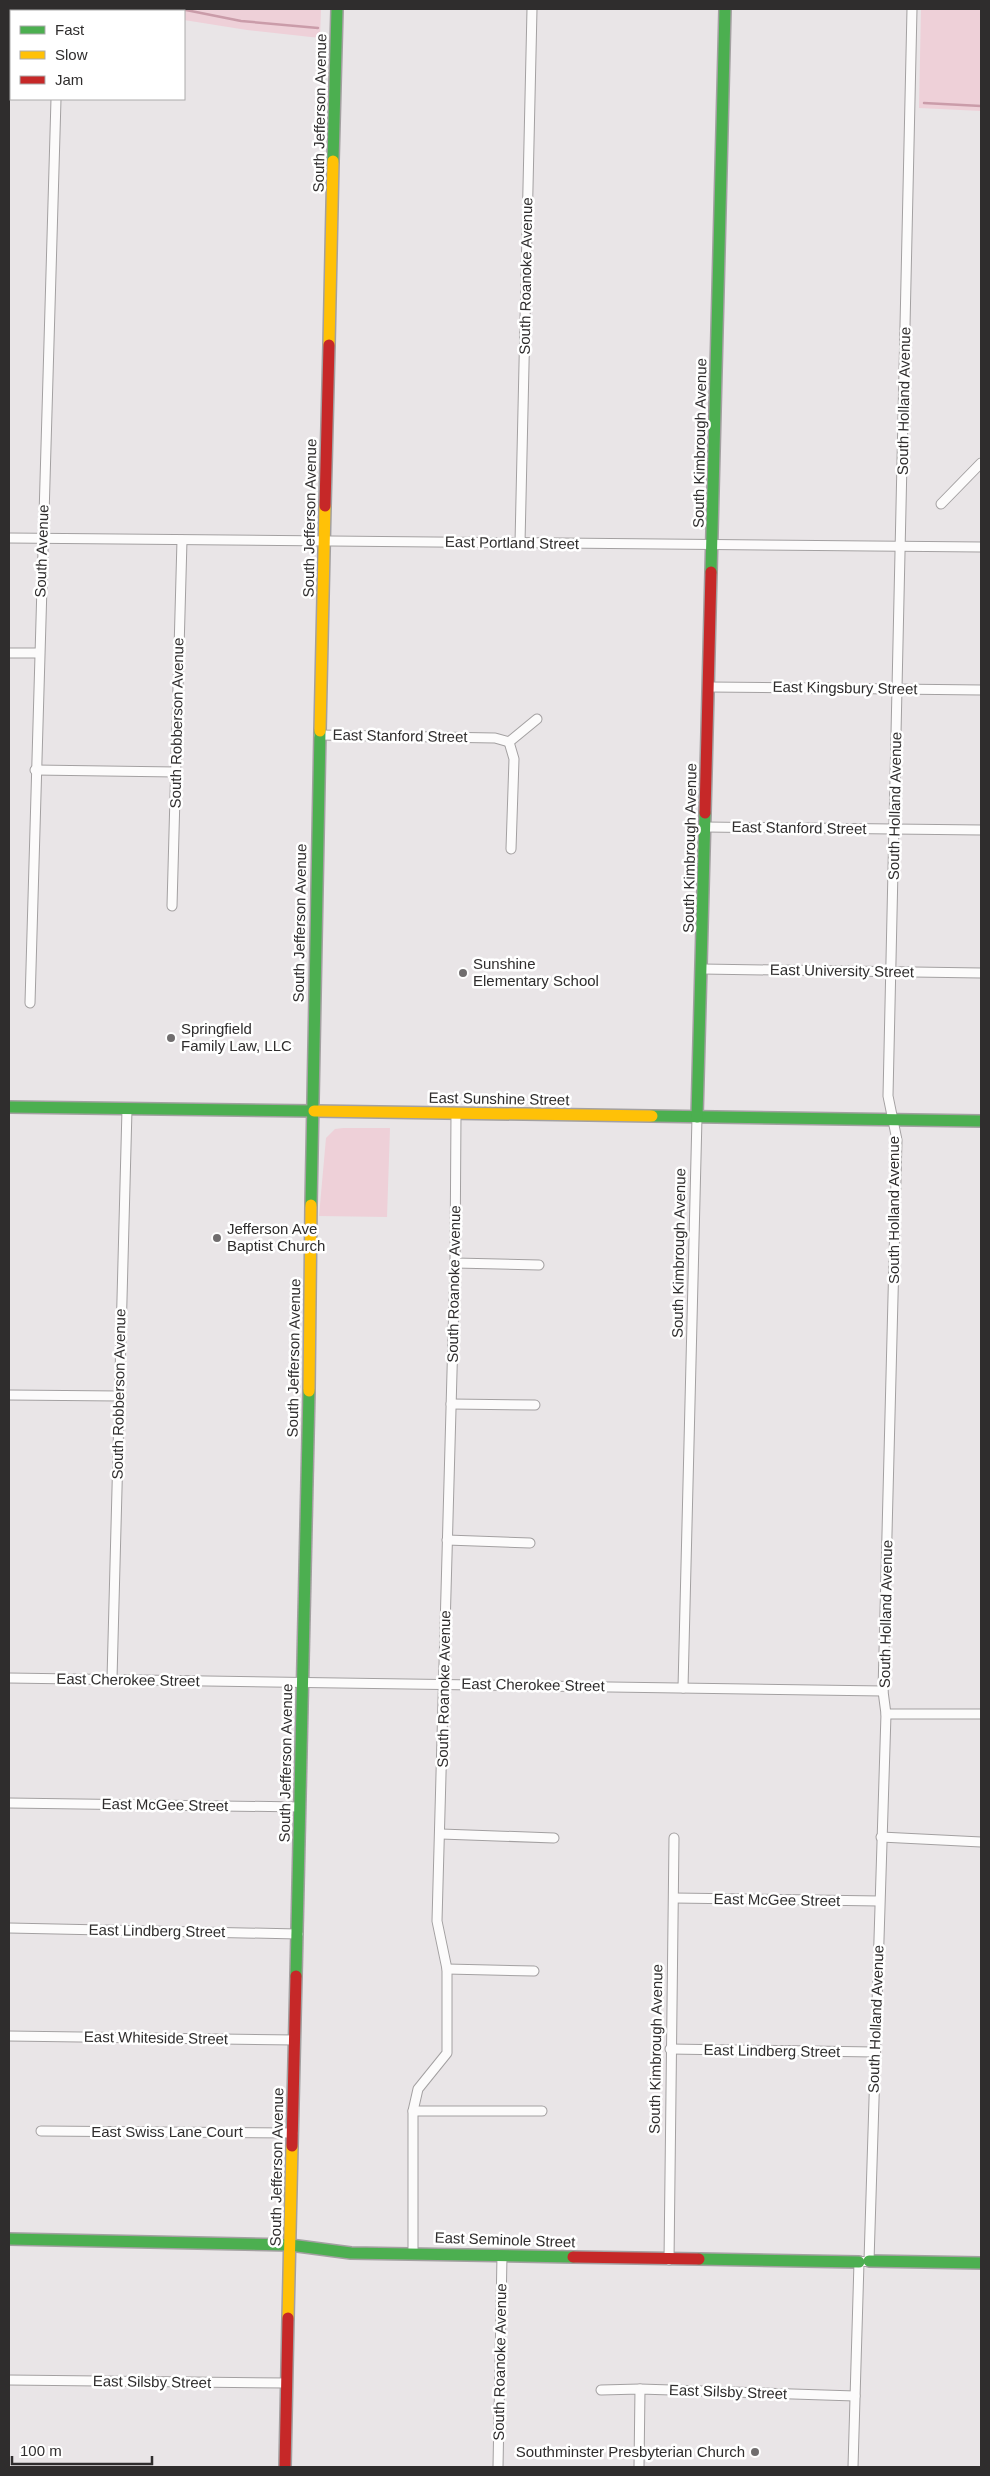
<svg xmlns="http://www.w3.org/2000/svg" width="990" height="2476" font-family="Arial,sans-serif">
	<rect width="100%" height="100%" fill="#e9e5e7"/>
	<g fill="#eed0d8">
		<polygon points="147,9 321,9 320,38 247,30 184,20 184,11 152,11"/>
		<polygon points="921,9 981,9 981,111 919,108"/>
		<polygon points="343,1128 390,1128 387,1217 319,1216 326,1138 335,1129"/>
	</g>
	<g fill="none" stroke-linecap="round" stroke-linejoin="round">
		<g stroke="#ca9ca9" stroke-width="2.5">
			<polyline points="181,9 241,21 318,28"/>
			<polyline points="924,103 981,106"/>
		</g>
		<g stroke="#a3a0a1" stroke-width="11">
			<g id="street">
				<polyline points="58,11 58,9"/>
				<polyline points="941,504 981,463"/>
				<polyline points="9,538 981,547"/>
				<polyline points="520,543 532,9"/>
				<polyline points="9,653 38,653"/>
				<polyline points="709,687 981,690"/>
				<polyline points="319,735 495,738 509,742"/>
				<polyline points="509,742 514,759 511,849"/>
				<polyline points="509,742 537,719"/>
				<polyline points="35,770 176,772"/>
				<polyline points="706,827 981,830"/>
				<polyline points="172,906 182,540"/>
				<polyline points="702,969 981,973"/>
				<polyline points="30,1003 56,99"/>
				<polyline points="455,1263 539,1265"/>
				<polyline points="9,1395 119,1396"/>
				<polyline points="451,1404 535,1405"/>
				<polyline points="447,1540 530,1543"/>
				<polyline points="9,1678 883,1691"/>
				<polyline points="112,1679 127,1109"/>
				<polyline points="683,1688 697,1117"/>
				<polyline points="886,1714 981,1714"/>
				<polyline points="9,1803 300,1807"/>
				<polyline points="441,1834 554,1838"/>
				<polyline points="881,1837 981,1842"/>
				<polyline points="674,1898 879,1901"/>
				<polyline points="9,1928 298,1934"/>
				<polyline points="447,1969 534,1971"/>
				<polyline points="9,2036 295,2040"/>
				<polyline points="670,2049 874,2052"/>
				<polyline points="413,2111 542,2111"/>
				<polyline points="41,2131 293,2133"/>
				<polyline points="413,2253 413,2111 418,2089 447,2053 447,1969 437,1921 455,1263 456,1114"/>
				<polyline points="669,2260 674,1838"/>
				<polyline points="9,2380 287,2383"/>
				<polyline points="601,2390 640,2389 855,2396"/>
				<polyline points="498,2467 502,2256"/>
				<polyline points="639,2467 640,2389"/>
				<polyline points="853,2467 859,2262 869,2261 886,1714 883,1691 897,1140 888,1096 912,9"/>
			</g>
		</g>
		<g stroke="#a3a0a1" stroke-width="14">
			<g id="fast">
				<polyline points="333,161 337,9"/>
				<polyline points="711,572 725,9"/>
				<polyline points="9,1107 314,1111"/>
				<polyline points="652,1116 981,1121"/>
				<polyline points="697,1117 705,813"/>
				<polyline points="311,1205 320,731"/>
				<polyline points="296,1976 309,1391"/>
				<polyline points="9,2239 290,2245 351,2253 573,2257"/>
				<polyline points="699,2259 859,2262"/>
				<polyline points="869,2261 981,2263"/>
			</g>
		</g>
		<g stroke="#a3a0a1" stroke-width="14">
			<g id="slow">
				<polyline points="329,345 333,161"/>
				<polyline points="320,731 325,506"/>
				<polyline points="314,1111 652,1116"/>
				<polyline points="309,1391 311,1205"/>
				<polyline points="288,2318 292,2146"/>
			</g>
		</g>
		<g stroke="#a3a0a1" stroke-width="14">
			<g id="jam">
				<polyline points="325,506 329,345"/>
				<polyline points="705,813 711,572"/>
				<polyline points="292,2146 296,1976"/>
				<polyline points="573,2257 699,2259"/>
				<polyline points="285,2467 288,2318"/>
			</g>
		</g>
		<use href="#street" stroke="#fcfbfb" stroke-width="9"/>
		<use href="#fast" stroke="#4caf50" stroke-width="11"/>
		<use href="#slow" stroke="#ffc107" stroke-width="11"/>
		<use href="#jam" stroke="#c62828" stroke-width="11"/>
	</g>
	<g fill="#706d6e" stroke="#fff" stroke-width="2">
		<circle cx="463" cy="973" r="5"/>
		<circle cx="171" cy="1038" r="5"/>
		<circle cx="217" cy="1238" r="5"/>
		<circle cx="755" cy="2452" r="5"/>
	</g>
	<g text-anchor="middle" stroke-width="5" stroke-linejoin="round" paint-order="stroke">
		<g font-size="15" fill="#2f2d2d" stroke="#fff">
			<text transform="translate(320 113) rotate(-89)" y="5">South Jefferson Avenue</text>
			<text transform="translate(526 276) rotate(-89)" y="5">South Roanoke Avenue</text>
			<text transform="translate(904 401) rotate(-89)" y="5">South Holland Avenue</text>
			<text transform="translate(700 443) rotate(-89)" y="5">South Kimbrough Avenue</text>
			<text transform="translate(310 518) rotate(-89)" y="5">South Jefferson Avenue</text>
			<text transform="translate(512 543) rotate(1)" y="5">East Portland Street</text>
			<text transform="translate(42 551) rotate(-88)" y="5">South Avenue</text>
			<text transform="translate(845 688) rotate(1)" y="5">East Kingsbury Street</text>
			<text transform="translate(177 723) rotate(-89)" y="5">South Robberson Avenue</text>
			<text transform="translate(400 736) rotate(1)" y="5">East Stanford Street</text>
			<text transform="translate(895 806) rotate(-89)" y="5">South Holland Avenue</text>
			<text transform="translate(799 828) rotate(1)" y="5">East Stanford Street</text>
			<text transform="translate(690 848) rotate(-89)" y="5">South Kimbrough Avenue</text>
			<text transform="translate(300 923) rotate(-89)" y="5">South Jefferson Avenue</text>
			<text transform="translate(842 971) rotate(1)" y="5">East University Street</text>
			<text transform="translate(499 1099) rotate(1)" y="5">East Sunshine Street</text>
			<text transform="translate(894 1210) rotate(-90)" y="5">South Holland Avenue</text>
			<text transform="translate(679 1253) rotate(-89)" y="5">South Kimbrough Avenue</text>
			<text transform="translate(454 1284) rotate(-89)" y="5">South Roanoke Avenue</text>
			<text transform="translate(294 1358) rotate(-89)" y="5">South Jefferson Avenue</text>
			<text transform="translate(119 1394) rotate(-89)" y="5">South Robberson Avenue</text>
			<text transform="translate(886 1614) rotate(-89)" y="5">South Holland Avenue</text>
			<text transform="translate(128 1680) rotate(1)" y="5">East Cherokee Street</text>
			<text transform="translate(533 1685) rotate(1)" y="5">East Cherokee Street</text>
			<text transform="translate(444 1689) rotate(-89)" y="5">South Roanoke Avenue</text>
			<text transform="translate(286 1763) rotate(-89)" y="5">South Jefferson Avenue</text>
			<text transform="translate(165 1805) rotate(1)" y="5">East McGee Street</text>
			<text transform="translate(777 1900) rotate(1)" y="5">East McGee Street</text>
			<text transform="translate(157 1931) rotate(1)" y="5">East Lindberg Street</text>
			<text transform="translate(876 2019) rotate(-88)" y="5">South Holland Avenue</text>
			<text transform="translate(156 2038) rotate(1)" y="5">East Whiteside Street</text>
			<text transform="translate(656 2049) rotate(-89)" y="5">South Kimbrough Avenue</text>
			<text transform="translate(772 2051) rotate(1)" y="5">East Lindberg Street</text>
			<text x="167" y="2137">East Swiss Lane Court</text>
			<text transform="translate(277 2167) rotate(-89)" y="5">South Jefferson Avenue</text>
			<text transform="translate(505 2240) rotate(2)" y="5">East Seminole Street</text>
			<text transform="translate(500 2362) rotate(-89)" y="5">South Roanoke Avenue</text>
			<text transform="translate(152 2382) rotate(1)" y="5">East Silsby Street</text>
			<text transform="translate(728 2392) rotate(2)" y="5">East Silsby Street</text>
		</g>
		<g font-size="15" fill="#2f2d2d" stroke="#fff" text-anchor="start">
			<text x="473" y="969">Sunshine<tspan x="473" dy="17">Elementary School</tspan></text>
			<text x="181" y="1034">Springfield<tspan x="181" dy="17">Family Law, LLC</tspan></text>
			<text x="227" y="1234">Jefferson Ave<tspan x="227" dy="17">Baptist Church</tspan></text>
			<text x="745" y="2457" text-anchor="end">Southminster Presbyterian Church</text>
		</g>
	</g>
	<rect width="990" height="2476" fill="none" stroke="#2f2d2d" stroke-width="20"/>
	<rect x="10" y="10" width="175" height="90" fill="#ffffff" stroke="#acabab"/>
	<rect x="20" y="26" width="25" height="8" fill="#4caf50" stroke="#acabab"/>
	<text x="55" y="35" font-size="15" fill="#2f2d2d">Fast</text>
	<rect x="20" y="51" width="25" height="8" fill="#ffc107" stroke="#acabab"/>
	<text x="55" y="60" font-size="15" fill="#2f2d2d">Slow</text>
	<rect x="20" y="76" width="25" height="8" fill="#c62828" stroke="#acabab"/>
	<text x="55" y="85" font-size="15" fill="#2f2d2d">Jam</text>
	<path d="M12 2456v8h140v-8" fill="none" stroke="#2f2d2d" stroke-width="2.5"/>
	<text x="20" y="2456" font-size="15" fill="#2f2d2d" stroke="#ffffff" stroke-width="4" paint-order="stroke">100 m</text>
</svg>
